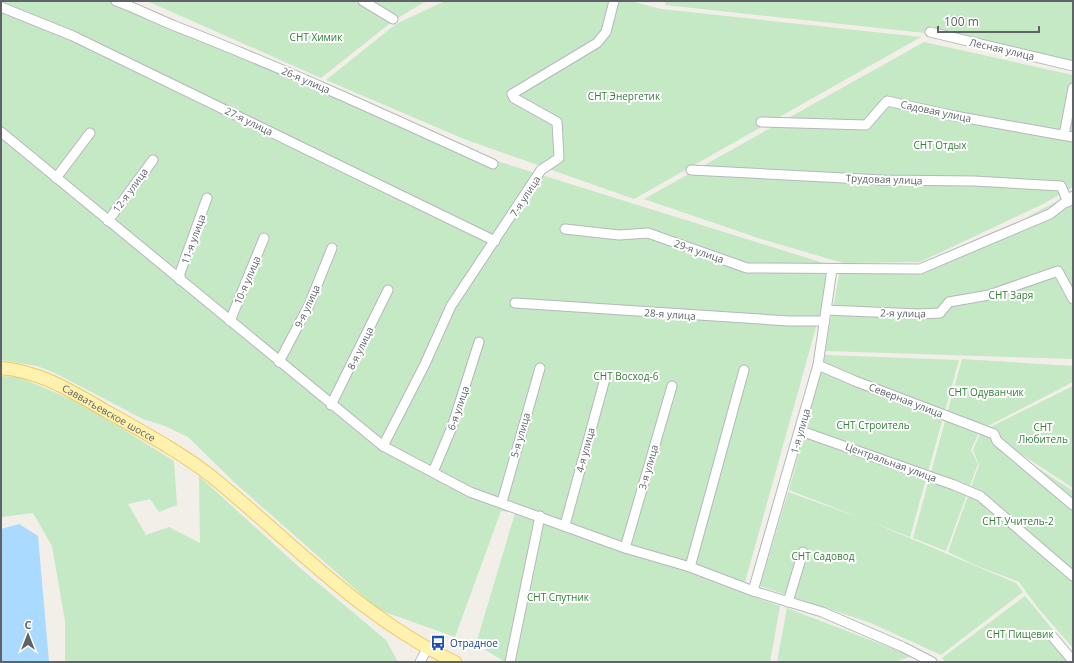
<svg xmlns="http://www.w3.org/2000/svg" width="1074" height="663" font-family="'Open Sans',sans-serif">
	<rect width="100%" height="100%" fill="#f1efe8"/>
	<g fill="#c5e8c5">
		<polygon points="1,1 126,1 497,161 833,266 742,593 780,606 770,662 505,662 476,644 515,513 501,511 455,637 379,610 234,482 188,437 165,426 143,419 53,372 37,366 1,360"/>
		<polygon points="147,1 426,1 393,21 321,78"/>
		<polygon points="445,1 631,1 661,9 921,37 634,199 464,139 326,80 396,24"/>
		<polygon points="666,1 1073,1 1073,68 925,33 665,5"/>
		<polygon points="924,42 1073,75 1073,187 1043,204 920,262 843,263 761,239 644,199"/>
		<polygon points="1073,193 1073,359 825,351 840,270 931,267"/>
		<polygon points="825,355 959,360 910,537 869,521 1016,583 1023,592 941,655 871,623 760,586 788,492 861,518 789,490"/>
		<polygon points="962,359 1073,366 1073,382 980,430 971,450 978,464 946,551 913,538"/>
		<polygon points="1,376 19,377 82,404 174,461 177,505 159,512 150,499 128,504 146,535 169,527 200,543 199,476 300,568 386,640 398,662 65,662 65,621 52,546 33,513 1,517"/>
		<polygon points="1073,386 1073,488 984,430"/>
		<polygon points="981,431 1073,491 1073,648 1038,608 1019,582 975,565 948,552 979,465 973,450"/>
		<polygon points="1025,596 1073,654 1073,662 945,662 942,658"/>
		<polygon points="787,608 912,656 895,662 777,662"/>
	</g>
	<polygon fill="#aadaff" points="19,524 38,536 49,662 1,662 1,529"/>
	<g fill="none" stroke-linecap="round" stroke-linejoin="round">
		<g stroke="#b5b8bc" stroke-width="11">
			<g id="minor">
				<path d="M116,1c20,7 39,17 59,25 108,42 213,90 318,138"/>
				<polyline points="363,1 393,19"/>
				<polyline points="1,7 73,36 495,241"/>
				<polyline points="930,32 1073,66"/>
				<polyline points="761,122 866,125 887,101 955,116 1073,137"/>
				<polyline points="1,132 383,446 470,492 625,548 690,567 753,591 822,612 903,647 932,662"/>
				<polyline points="1064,135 1073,88"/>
				<polyline points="691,170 882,180 974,181 1061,186 1068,202"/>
				<polyline points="56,178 90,133"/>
				<polyline points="108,221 153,160"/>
				<polyline points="565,229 619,235 648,233 747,268 920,269 1050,214 1073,196"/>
				<polyline points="180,280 180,273 207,198"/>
				<polyline points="515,303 789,321 825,321"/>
				<polyline points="826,310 919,314 940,313 949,302 989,295 1058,271 1073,299"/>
				<polyline points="230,321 264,238"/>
				<polyline points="279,362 309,305 332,248"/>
				<polyline points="818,365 855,381 994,434 997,441 1073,505"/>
				<polyline points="331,405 388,290"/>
				<polyline points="801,431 954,485 980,496 1073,576"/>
				<polyline points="383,446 425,364 451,306 541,170 559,158 557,122 514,98 512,94 597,43 606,32 614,1"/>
				<polyline points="433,472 452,427 479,342"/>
				<polyline points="502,502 540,368"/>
				<polyline points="565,525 606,375"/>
				<polyline points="625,548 672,386"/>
				<polyline points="690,567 744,370"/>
				<polyline points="753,591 818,365 832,269"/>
				<polyline points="788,602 803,552"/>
				<polyline points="1052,636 1073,661"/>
				<polyline points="420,662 427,649"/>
				<polyline points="510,662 540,516"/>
			</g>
		</g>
		<g stroke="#f2c960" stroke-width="14">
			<g id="major">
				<path id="s1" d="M1,368c39,3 72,24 105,43 35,20 73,40 105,65 80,65 150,142 244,186"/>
			</g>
		</g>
		<use href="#minor" stroke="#fff" stroke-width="9"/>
		<use href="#major" stroke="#fff2af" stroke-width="12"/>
	</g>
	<defs>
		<g id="bus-bare" transform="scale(1.2)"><path d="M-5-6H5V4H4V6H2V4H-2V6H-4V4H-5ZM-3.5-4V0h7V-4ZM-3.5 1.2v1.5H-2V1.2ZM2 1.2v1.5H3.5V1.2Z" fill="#1a4fb4" stroke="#fff" stroke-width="2.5" paint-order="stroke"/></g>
	</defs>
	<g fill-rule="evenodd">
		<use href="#bus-bare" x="438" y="643"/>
	</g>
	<g text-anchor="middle" stroke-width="4" stroke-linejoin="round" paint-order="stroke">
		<g font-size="10" fill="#348238" stroke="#fff">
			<text x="316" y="41">СНТ Химик</text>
			<text x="624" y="100">СНТ Энергетик</text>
			<text x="940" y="149">СНТ Отдых</text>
			<text x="1011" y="299">СНТ Заря</text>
			<text x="626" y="380">СНТ Восход-6</text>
			<text x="986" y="396">СНТ Одуванчик</text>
			<text x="873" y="429">СНТ Строитель</text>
			<text x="1043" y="431">СНТ<tspan x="1043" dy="12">Любитель</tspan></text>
			<text x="1018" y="525">СНТ Учитель-2</text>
			<text x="823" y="560">СНТ Садовод</text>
			<text x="558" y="601">СНТ Спутник</text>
			<text x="1020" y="638">СНТ Пищевик</text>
		</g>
		<g font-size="10" fill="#5f6368" stroke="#fff">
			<text transform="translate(1002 49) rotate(13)" y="4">Лесная улица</text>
			<text transform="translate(306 80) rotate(23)" y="4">26-я улица</text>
			<text transform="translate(936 111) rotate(12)" y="4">Садовая улица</text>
			<text transform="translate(249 121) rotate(26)" y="4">27-я улица</text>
			<text transform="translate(884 179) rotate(2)" y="4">Трудовая улица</text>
			<text transform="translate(130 190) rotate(-54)" y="4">12-я улица</text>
			<text transform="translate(525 196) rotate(-57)" y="4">7-я улица</text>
			<text transform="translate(193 239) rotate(-70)" y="4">11-я улица</text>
			<text transform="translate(699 251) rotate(19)" y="4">29-я улица</text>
			<text transform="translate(247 280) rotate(-67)" y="4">10-я улица</text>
			<text transform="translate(307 306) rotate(-65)" y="4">9-я улица</text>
			<text transform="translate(903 313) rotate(1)" y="4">2-я улица</text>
			<text transform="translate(670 314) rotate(4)" y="4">28-я улица</text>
			<text transform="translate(360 348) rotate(-64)" y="4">8-я улица</text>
			<text transform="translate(906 400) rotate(21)" y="4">Северная улица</text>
			<text transform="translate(458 408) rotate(-71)" y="4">6-я улица</text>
			<text dy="4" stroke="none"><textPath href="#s1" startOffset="118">Савватьевское шоссе</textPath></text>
			<text transform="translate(800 431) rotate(-74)" y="4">1-я улица</text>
			<text transform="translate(520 435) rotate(-74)" y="4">5-я улица</text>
			<text transform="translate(585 450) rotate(-75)" y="4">4-я улица</text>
			<text transform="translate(891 462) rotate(20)" y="4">Центральная улица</text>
			<text transform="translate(648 467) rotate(-74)" y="4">3-я улица</text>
		</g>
		<g font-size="10" fill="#164399" stroke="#fff" text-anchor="start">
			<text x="450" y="647">Отрадное</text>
		</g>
	</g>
	<rect width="1074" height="663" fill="none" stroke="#5f6368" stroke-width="4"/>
	<g transform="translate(28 635)" stroke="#ffffff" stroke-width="3" paint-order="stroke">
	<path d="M0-3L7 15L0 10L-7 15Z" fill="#5f6368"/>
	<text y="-6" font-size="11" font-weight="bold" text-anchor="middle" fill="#5f6368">С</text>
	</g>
	<path d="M938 26v6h101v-6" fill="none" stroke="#5f6368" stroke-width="2"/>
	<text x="944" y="26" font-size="12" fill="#5f6368" stroke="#ffffff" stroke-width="3" paint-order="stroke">100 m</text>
</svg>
